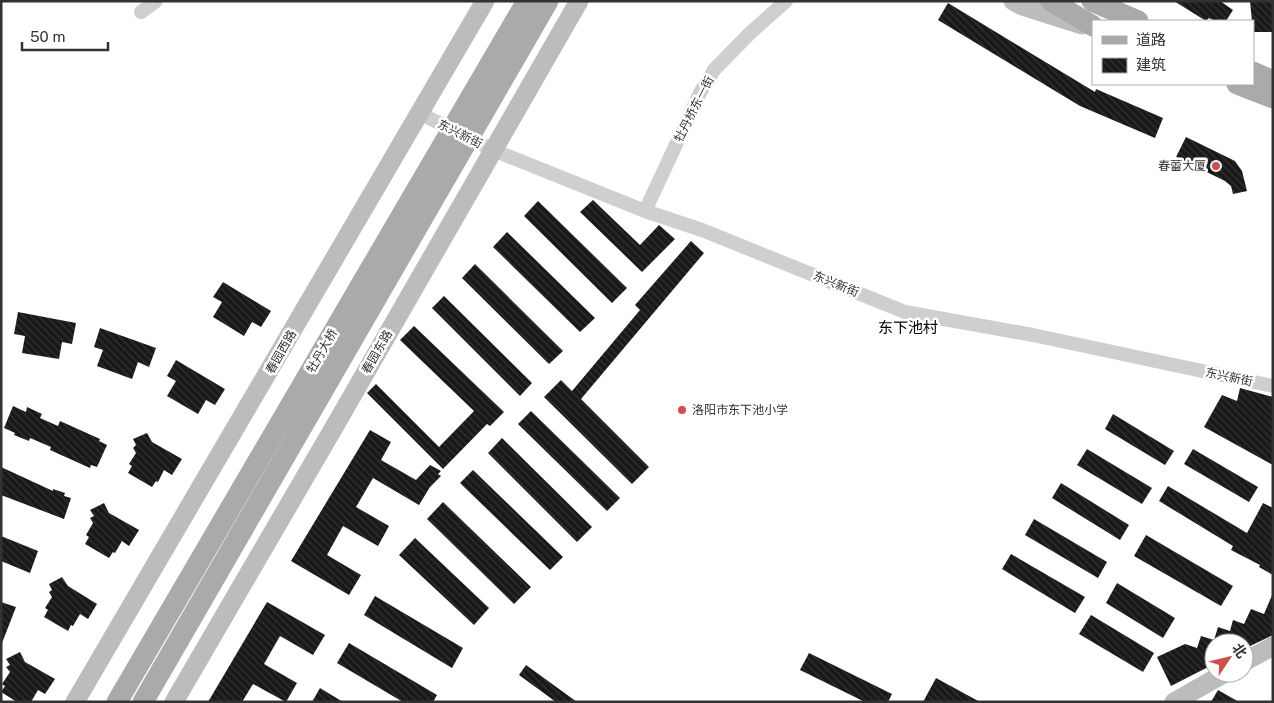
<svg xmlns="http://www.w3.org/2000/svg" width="1274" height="703" font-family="'Public Sans','Noto Sans SC',sans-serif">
	<defs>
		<pattern id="building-back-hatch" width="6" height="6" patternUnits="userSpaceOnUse" patternTransform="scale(1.25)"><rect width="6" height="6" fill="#191919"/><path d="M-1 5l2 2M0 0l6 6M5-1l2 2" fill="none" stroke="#323232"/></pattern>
	</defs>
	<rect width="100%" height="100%" fill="#fff"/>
	<g fill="url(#building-back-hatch)">
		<polygon points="1174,1 1220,1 1233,10 1226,21 1215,21 1209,18 1206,21"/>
		<polygon points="1250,1 1271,1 1273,4 1273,32 1253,32"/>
		<polygon points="948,3 1095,92 1096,89 1163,118 1155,138 1080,106 938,20"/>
		<polygon points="1186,137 1235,161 1242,171 1247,191 1233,194 1231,186 1225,181 1176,157"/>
		<polygon points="593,200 640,245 659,225 675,239 642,272 580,212"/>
		<polygon points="538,201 627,288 612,303 524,216"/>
		<polygon points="507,232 595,318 580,332 493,247"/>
		<polygon points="691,241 704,253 581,399 649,467 632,484 544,397 561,380 572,391 640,310 635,305"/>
		<polygon points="475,264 563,351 549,364 462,278"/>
		<polygon points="223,282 271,311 261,327 252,322 244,336 213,317 222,302 213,297"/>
		<polygon points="444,296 532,383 520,396 432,308"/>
		<polygon points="18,312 76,323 72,344 62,342 59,359 22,353 25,336 14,334"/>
		<polygon points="414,326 504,412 490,426 487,424 443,469 367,393 376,384 439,447 474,411 400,340"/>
		<polygon points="100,328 156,348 149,367 138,362 132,379 97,366 103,350 94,347"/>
		<polygon points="176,360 225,389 215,405 206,400 198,414 167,396 176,381 167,376"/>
		<polygon points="1240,388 1273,397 1273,465 1204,427 1222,395 1237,401"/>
		<polygon points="13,406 26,412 27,407 42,414 40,418 58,426 60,421 100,439 99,441 107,445 97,467 91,465 90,468 50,450 51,447 30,438 29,441 14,435 15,433 4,428"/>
		<polygon points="531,411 620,498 607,511 518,424"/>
		<polygon points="1113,414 1174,451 1165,465 1105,429"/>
		<polygon points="370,430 391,442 381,460 416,480 430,465 441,471 438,474 441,476 430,487 419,505 373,478 356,507 389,526 378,546 343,526 327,555 361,575 349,595 291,561"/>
		<polygon points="147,433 152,442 182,459 172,475 164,470 158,482 156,481 152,487 128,473 132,466 129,464 136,453 133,448 136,445 133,439"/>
		<polygon points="502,438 592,527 577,542 488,453"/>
		<polygon points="1087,449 1152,488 1142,504 1077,465"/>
		<polygon points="1193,449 1258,487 1249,502 1184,464"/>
		<polygon points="1,467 53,491 53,489 65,493 64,496 71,498 64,519 1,495"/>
		<polygon points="473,470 563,557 550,570 460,483"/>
		<polygon points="1061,483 1129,525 1120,540 1052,498"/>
		<polygon points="1168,486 1247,533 1263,503 1273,508 1273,575 1259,567 1260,565 1231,550 1233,546 1159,501"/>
		<polygon points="443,502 531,587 514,604 427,519"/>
		<polygon points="104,503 109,513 139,530 129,546 122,541 115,553 113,552 109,558 85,544 89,537 86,535 93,523 90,518 94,516 90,510"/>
		<polygon points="1034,519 1107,562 1098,578 1025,535"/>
		<polygon points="1146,535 1233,586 1221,606 1134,556"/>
		<polygon points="1,536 38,551 30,573 1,561"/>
		<polygon points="415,538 489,608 474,625 399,555"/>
		<polygon points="1011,554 1085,597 1075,613 1002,569"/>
		<polygon points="62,577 68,586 97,604 88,619 80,614 73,626 71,625 68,631 44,617 48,610 45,608 52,597 49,592 52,590 49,584"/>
		<polygon points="1117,583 1175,618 1163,638 1106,603"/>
		<polygon points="1273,593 1273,635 1244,649 1244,643 1214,643 1214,664 1171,686 1157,657 1185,644 1197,648 1201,636 1214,640 1218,627 1230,631 1233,620 1244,624 1251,609 1264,614"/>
		<polygon points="375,596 463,648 452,668 364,615"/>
		<polygon points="1,602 16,607 2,643 1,643"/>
		<polygon points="267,602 325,635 313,655 280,636 264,664 297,683 286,702 253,684 242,702 208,702"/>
		<polygon points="1091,615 1154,653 1143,672 1079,634"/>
		<polygon points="349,643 437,695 433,702 403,702 337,663"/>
		<polygon points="20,652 25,662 55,679 45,694 38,690 31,702 17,702 1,692 5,686 2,684 10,672 6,667 10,665 6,659"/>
		<polygon points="809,653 892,694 888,702 865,702 800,670"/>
		<polygon points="526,665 577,702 556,702 519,675"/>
		<polygon points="936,678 980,702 923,702"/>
		<polygon points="320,688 343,702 312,702"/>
		<polygon points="1218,690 1239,702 1211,702"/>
	</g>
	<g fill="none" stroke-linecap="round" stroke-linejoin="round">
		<g stroke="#cfcfcf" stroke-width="14">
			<polyline points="141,12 156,1"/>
			<polyline points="421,114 493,150 645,211 702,230 905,312 1033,335 1273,386"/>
			<polyline points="645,211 701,91 714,70 749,34 786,1"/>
		</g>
		<g stroke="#bcbcbc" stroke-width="19">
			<polyline points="1013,1 1022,6 1082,25"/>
			<polyline points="1244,662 1273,646"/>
			<polyline points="75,702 485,1"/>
			<polyline points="174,702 340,417 579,1"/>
			<polyline points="1174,702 1225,673"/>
		</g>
		<g stroke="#aaa" stroke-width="21">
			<polyline points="1051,1 1093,26"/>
			<polyline points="1092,1 1138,21"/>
			<polyline points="1253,72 1273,81"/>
			<polyline points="1237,84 1273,98"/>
		</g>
		<g stroke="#aaa" stroke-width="21">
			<polyline points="117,702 527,1"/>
			<polyline points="143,702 548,1"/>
		</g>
	</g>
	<g fill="#d34d49" stroke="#fff" stroke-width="2">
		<circle cx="1216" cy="166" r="5"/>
		<circle cx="682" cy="410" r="5"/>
	</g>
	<g text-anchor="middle" stroke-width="5" stroke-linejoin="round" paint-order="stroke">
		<g font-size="12" fill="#323232" stroke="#fff">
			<text transform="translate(694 109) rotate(-63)" y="4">牡丹桥东一街</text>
			<text transform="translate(460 134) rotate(27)" y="4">东兴新街</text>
			<text transform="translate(836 284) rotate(22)" y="4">东兴新街</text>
			<text transform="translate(322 351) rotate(-60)" y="4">牡丹大桥</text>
			<text transform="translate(281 352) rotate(-60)" y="4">春园西路</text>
			<text transform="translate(377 352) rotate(-60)" y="4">春园东路</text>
			<text transform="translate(1229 377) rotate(12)" y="4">东兴新街</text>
		</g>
		<g font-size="12" fill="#323232" stroke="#fff" text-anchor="end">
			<text x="1206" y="170">春蕾大厦</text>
			<text x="692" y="414" text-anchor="start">洛阳市东下池小学</text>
		</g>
		<g font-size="15" fill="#000" stroke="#fff">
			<text x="908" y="333">东下池村</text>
		</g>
	</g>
	<rect width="1274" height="703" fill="none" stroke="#323232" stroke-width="5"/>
	<rect x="1092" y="20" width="162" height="65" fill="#ffffff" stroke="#adadad"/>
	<rect x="1102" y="36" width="25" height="8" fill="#aaaaaa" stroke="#adadad"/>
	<text x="1136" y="45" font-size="15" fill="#323232">道路</text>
	<rect x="1102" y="58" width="25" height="15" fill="url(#building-back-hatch)" stroke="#adadad"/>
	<text x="1136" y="70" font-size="15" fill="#323232">建筑</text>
	<g transform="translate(1229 658) rotate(55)"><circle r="24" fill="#ffffff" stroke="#adadad"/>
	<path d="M0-4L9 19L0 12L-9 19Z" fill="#d34d49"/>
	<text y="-8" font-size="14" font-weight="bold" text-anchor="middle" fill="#323232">北</text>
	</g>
	<path d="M22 42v8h86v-8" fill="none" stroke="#323232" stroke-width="2.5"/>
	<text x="30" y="42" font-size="15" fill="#323232" stroke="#ffffff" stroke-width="4" paint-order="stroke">50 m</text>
</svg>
